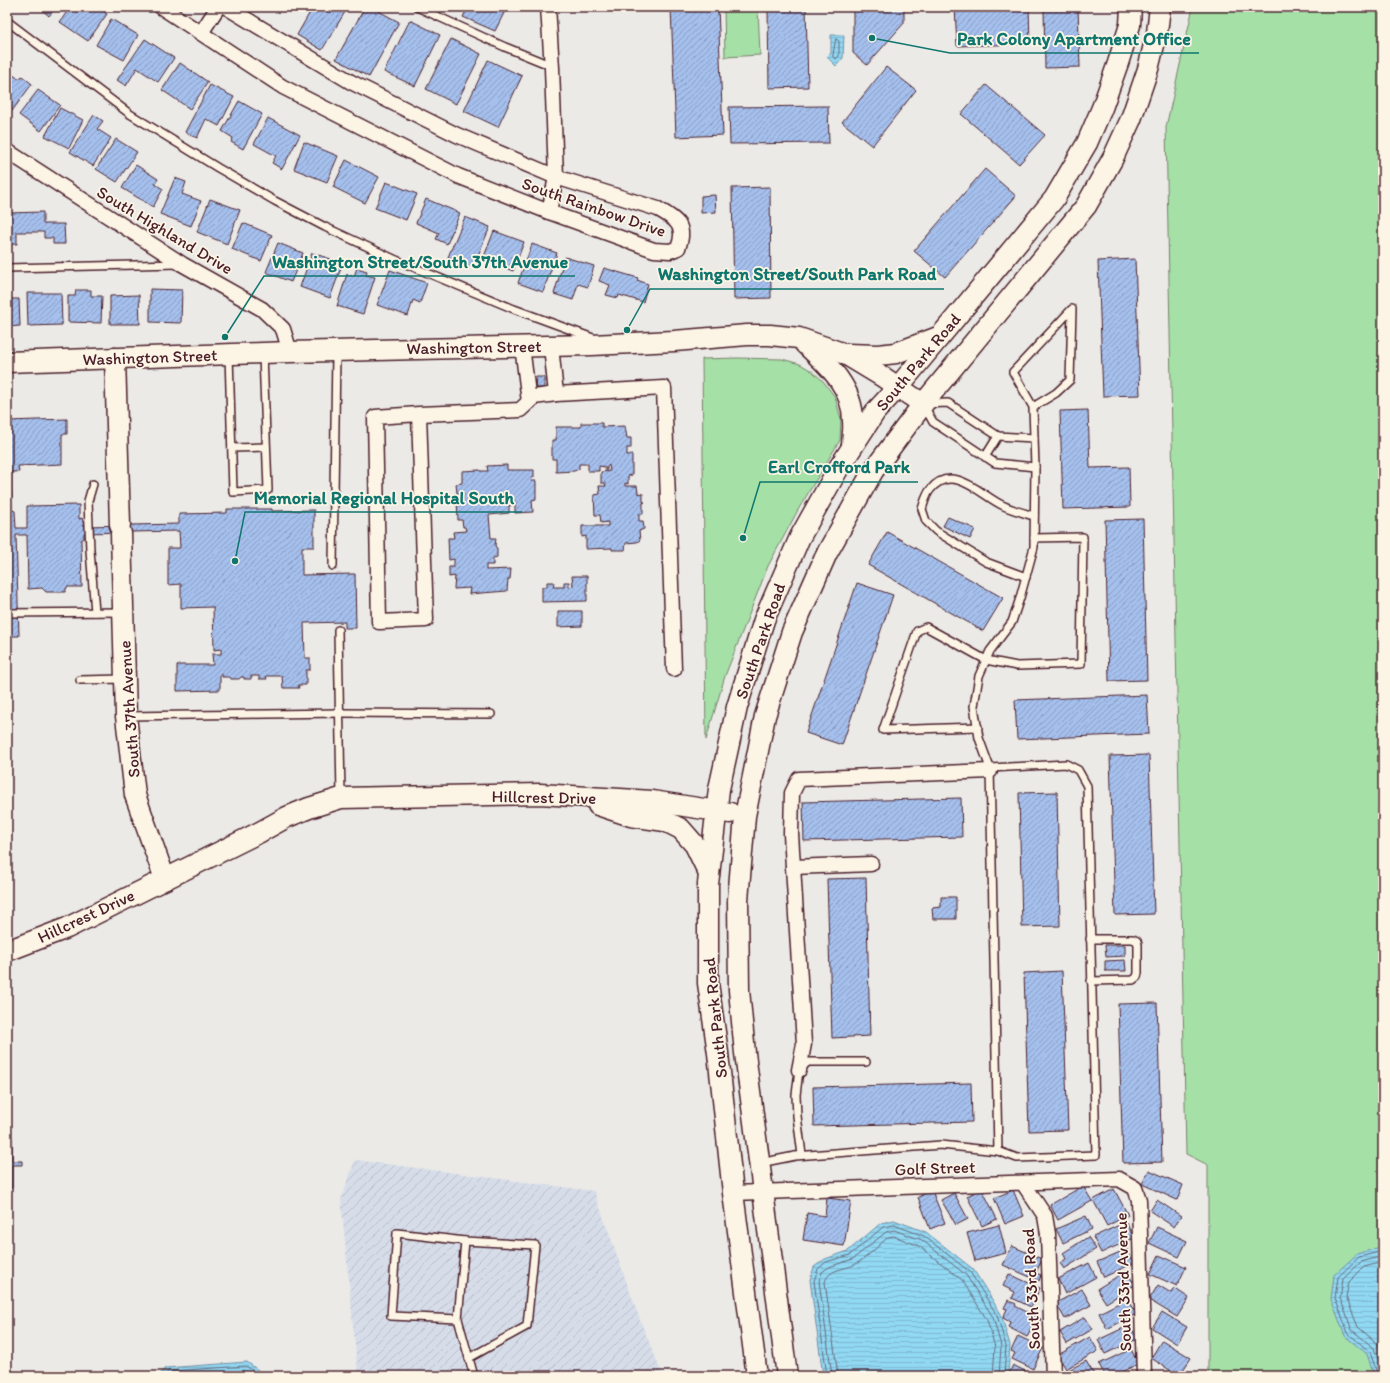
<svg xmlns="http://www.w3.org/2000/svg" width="1390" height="1383" font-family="Itim,sans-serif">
	<defs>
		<pattern id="industrial-furrows" width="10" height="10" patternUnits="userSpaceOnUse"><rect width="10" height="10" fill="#d6dde9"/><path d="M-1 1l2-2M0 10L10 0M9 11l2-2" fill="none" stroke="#b9bdc8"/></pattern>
		<pattern id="water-rules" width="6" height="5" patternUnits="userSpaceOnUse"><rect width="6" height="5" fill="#91d8f3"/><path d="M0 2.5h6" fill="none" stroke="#7fb9d0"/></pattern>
		<pattern id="building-hatch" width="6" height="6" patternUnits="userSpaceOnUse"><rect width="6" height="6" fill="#a5c0ed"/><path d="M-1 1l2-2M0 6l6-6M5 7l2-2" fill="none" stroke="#889bc0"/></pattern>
	</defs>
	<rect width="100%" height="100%" fill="#ebeae7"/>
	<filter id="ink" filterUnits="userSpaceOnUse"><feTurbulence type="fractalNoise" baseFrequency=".025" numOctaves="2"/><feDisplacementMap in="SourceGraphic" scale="8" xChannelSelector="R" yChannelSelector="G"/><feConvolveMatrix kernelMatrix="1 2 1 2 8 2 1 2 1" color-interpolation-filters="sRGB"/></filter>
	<g filter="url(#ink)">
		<polygon fill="url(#industrial-furrows)" points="355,1160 594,1191 640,1320 663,1376 358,1376 341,1200"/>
		<g fill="#a5e0a7" stroke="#788069">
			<polygon points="724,7 758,7 760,55 725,57"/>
			<polygon points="1193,7 1383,7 1383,1376 1208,1376 1208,1165 1186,1154 1166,127"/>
			<polygon points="737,358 782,359 800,364 812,371 823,381 835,397 841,419 840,440 798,510 768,566 725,676 706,740 702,359"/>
		</g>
		<g fill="url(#water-rules)" stroke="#758ea3">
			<polygon points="831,35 844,35 843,58 836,66 827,57 831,53"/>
			<polygon points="894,1220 926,1232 973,1269 1001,1314 1010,1345 1008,1376 823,1376 810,1280 814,1267 825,1259 848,1251 881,1223"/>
			<polygon points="1383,1246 1383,1376 1374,1376 1367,1354 1345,1336 1331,1299 1334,1275 1357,1254"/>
			<polygon points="247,1362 266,1376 159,1376 165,1368"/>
		</g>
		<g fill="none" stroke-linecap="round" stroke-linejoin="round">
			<g stroke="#66697b" stroke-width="1">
				<polygon points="836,39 839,41 839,56 836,59 833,57"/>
				<polyline points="1383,1256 1361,1262 1343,1279 1340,1298 1352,1330 1374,1348 1383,1374"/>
				<polyline points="1383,1262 1364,1267 1349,1282 1346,1297 1358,1327 1378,1344 1383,1355"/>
				<polyline points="164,1376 169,1371 246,1366 260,1376"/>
				<polyline points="172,1376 244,1371 252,1376"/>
				<polyline points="827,1376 814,1281 818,1269 826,1262 850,1255 883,1227 894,1225 924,1236 970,1272 997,1315 1006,1346 1004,1376"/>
				<polyline points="832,1376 819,1281 822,1272 829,1267 853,1259 886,1232 894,1230 922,1240 966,1275 993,1317 1001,1346 999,1376"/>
				<path d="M838,1376l-13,-94c4,-14 20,-12 31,-18 12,-7 22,-18 32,-27l6,-1 25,10 43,34 25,40 8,27 -2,29"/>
				<polyline points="1378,1376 1370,1352 1348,1333 1335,1298 1338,1277 1359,1257 1383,1251"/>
			</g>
		</g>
		<g fill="url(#building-hatch)" stroke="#4a1f2b">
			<polygon points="41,7 56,7 49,16 40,8"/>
			<polygon points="70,7 97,7 107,14 88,41 60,22"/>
			<polygon points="313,7 348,7 322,50 297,35"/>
			<polygon points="365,7 371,7 399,22 369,77 336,59"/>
			<polygon points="468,7 507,7 495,31 463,17"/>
			<polygon points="671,7 718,7 723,135 676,137"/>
			<polygon points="806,7 808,87 769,88 768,8"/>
			<polygon points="853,7 904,7 904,23 867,65 853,53"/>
			<polygon points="955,7 1029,7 1030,44 957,46"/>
			<polygon points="1044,7 1078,7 1080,67 1045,68"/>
			<polygon points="111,19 138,35 124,60 96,45"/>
			<polygon points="410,20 440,35 415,86 384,72"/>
			<polygon points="145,39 174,58 158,82 137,68 126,86 117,80"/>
			<polygon points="451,39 481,54 456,104 426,89"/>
			<polygon points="488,60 522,76 498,127 464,111"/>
			<polygon points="180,63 208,82 190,109 162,90"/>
			<polygon points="886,67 916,90 872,146 842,122"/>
			<polygon points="7,71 19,79 22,76 32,84 12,111 7,107"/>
			<polygon points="210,85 234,97 219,126 206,119 197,138 185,132"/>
			<polygon points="986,85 1045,135 1019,164 961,114"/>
			<polygon points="38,90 60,105 41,131 19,115"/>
			<polygon points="239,101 262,114 243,149 231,142 233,138 222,131"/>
			<polygon points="828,106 829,143 730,144 729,107"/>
			<polygon points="60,108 83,120 69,148 45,136"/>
			<polygon points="94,115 103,121 97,129 111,138 93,166 70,152"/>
			<polygon points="268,118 300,135 282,169 272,163 276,156 254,144"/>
			<polygon points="116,139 137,152 117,182 96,169"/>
			<polygon points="304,142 338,156 327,182 294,169"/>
			<polygon points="346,160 379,177 365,203 333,187"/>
			<polygon points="136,165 158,179 155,184 163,189 153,207 122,188"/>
			<polygon points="985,169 1016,196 945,277 914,251"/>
			<polygon points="175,178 186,182 182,194 201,201 191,226 160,214"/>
			<polygon points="386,182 417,194 406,220 375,208"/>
			<polygon points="770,187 771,298 734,299 732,188"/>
			<polygon points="715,195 716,212 701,213 701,196"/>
			<polygon points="210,199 240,210 227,244 197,232"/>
			<polygon points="426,199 460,213 447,244 436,239 439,233 416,223"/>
			<polygon points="43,212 43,224 64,224 65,244 53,244 53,238 44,238 44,232 17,232 17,244 7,244 7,213"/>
			<polygon points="465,217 490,227 473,267 448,257"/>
			<polygon points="243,223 272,235 261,261 232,249"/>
			<polygon points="494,231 524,242 513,271 483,259"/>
			<polygon points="278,243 303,253 291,282 266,272"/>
			<polygon points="532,244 557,253 543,292 518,283"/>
			<polygon points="312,253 331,259 330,264 341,268 330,298 300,287"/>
			<polygon points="565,257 594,266 588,287 578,284 573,300 554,294"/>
			<polygon points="1135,259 1140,395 1103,396 1098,261"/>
			<polygon points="357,268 367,271 366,275 375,277 363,314 337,306 347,274 354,276"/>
			<polygon points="604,268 638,278 637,280 648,284 643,302 619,295 618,298 606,295 610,285 599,281"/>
			<polygon points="390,270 427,283 420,303 413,300 408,316 377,305"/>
			<polygon points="150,289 182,290 181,323 150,322"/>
			<polygon points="76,290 91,290 91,296 102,296 101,323 68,322 68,296 75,296"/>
			<polygon points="27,293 61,293 62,325 28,326"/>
			<polygon points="139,295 140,324 110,324 110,296"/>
			<polygon points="7,299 19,299 20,326 7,327"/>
			<polygon points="536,377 544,377 544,388 535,388"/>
			<polygon points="1088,410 1090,468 1129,467 1130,507 1063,509 1060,411"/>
			<polygon points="67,419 67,434 62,434 62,464 18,466 19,472 11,472 12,510 15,511 16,528 27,528 27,506 79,505 79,519 82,518 84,526 179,524 179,514 227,513 227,509 272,509 272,511 314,510 314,547 302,547 302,575 355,574 356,628 345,628 345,622 304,623 305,658 310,658 310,670 306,670 306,685 298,685 299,688 283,688 282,676 266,676 267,679 259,679 259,676 251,676 251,679 244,679 244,677 241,677 239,679 231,679 230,677 222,677 222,674 220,674 220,690 177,691 177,665 213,665 212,654 221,654 221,649 214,650 213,607 181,608 181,584 168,585 168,548 180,548 179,531 84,533 84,538 81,540 82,587 67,587 65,592 46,592 42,588 28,589 27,535 16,535 19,636 7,636 7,421"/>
			<polygon points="581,423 602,423 602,427 625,426 627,438 631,438 631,448 627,448 627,455 632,455 632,475 628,476 628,484 625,483 625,486 637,486 638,493 643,494 643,502 645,502 643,503 643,514 639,514 639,521 643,521 644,529 639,531 640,540 637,542 626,543 625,550 612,550 612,548 586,549 586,536 582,537 582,526 608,526 608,522 601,523 600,515 595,515 594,495 600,494 599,486 606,486 605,483 601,483 601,472 610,471 609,465 607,467 607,470 605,470 605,467 599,466 599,471 588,471 588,464 579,464 579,469 574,471 556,472 556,459 552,459 552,440 556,440 556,427 581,427"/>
			<polygon points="507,465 507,470 534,470 534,477 532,478 531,481 536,481 536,499 532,500 533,512 515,513 515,501 512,501 512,505 509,506 509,513 489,515 491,538 496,538 495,546 497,548 497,557 493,558 493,565 486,565 486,570 511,569 510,579 508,579 507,591 469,594 470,588 454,589 455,576 449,577 449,567 454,567 454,559 449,560 448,538 454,538 453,532 466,531 465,527 463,527 462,520 458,520 457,500 463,500 463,493 457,493 456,484 462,483 462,471 480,470 480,471 488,471 487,466"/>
			<polygon points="948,517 975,529 970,539 943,526"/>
			<polygon points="1143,519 1147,680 1109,681 1105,520"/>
			<polygon points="887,532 1003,598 983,631 868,565"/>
			<polygon points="572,576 587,576 587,601 542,602 542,587 547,587 547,582 554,582 553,587 564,587 564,582 569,582 569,587 573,586"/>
			<polygon points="857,583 893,595 842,745 806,733"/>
			<polygon points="558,611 582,611 582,626 558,627"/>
			<polygon points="1147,695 1149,734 1017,739 1015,700"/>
			<polygon points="1149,755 1154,914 1115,915 1110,756"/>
			<polygon points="1057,792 1060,926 1022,927 1019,793"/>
			<polygon points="961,798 962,837 804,841 803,802"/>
			<polygon points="866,878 870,1036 832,1038 827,879"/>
			<polygon points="941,897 956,897 956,919 933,919 932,908 941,907"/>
			<polygon points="1105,945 1125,945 1125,956 1106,957"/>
			<polygon points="1125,960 1126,971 1105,971 1105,961"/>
			<polygon points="1062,971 1068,1130 1029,1131 1024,973"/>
			<polygon points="1157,1003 1162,1162 1123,1163 1118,1004"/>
			<polygon points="971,1083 972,1122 814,1126 813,1087"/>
			<polygon points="7,1138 12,1138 12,1161 22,1161 22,1165 12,1165 12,1188 7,1188"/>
			<polygon points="1149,1170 1183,1185 1177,1200 1142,1184"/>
			<polygon points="1083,1186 1092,1201 1058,1220 1050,1205"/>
			<polygon points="982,1189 997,1219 982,1226 967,1196"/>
			<polygon points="1114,1189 1128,1215 1107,1226 1093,1200"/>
			<polygon points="1013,1190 1024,1216 1005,1224 994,1198"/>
			<polygon points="932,1191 945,1223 930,1229 918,1197"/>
			<polygon points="954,1193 968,1219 956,1225 941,1200"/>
			<polygon points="827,1198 851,1201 844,1246 803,1240 807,1213 825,1216"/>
			<polygon points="1157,1200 1181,1216 1174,1227 1150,1211"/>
			<polygon points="1086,1216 1092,1229 1063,1243 1056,1229"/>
			<polygon points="1126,1222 1134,1238 1101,1253 1093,1237"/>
			<polygon points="999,1225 1006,1253 975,1261 967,1233"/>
			<polygon points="1157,1227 1187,1241 1179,1257 1149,1243"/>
			<polygon points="1088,1237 1096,1249 1064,1269 1060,1263 1066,1259 1063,1253"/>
			<polygon points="1012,1246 1042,1259 1036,1273 1041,1275 1039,1281 1003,1265"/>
			<polygon points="1127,1249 1134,1263 1104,1277 1097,1262"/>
			<polygon points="1159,1255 1186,1267 1177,1286 1150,1274"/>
			<polygon points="1089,1263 1096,1277 1065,1294 1058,1279"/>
			<polygon points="1126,1271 1135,1285 1106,1303 1097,1289"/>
			<polygon points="1009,1274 1040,1288 1031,1307 1012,1298 1015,1292 1003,1286"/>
			<polygon points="1158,1285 1171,1293 1174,1288 1189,1298 1177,1317 1149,1300"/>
			<polygon points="1082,1289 1091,1305 1065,1319 1056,1303"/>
			<polygon points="1127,1299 1136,1314 1107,1329 1099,1313"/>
			<polygon points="1008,1300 1016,1304 1015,1306 1041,1319 1034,1332 1031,1330 1027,1337 1008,1327 1010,1322 1003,1318 1007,1309 1004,1308"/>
			<polygon points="1162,1312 1187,1327 1177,1344 1152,1328"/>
			<polygon points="1085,1317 1093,1329 1067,1344 1060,1332"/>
			<polygon points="1130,1325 1137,1339 1105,1354 1098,1340"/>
			<polygon points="1018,1336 1043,1348 1033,1369 1012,1359 1015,1353 1011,1351"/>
			<polygon points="1090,1337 1098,1351 1066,1369 1058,1355"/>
			<polygon points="1162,1340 1191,1358 1179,1376 1151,1358"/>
			<polygon points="1131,1349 1138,1364 1113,1376 1105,1376 1099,1364"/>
			<polygon points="1086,1361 1095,1376 1069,1376 1067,1371"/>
			<polygon points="1013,1365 1035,1376 1010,1376 1008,1375"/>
		</g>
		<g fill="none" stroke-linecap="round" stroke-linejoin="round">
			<g stroke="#4a1f2b" stroke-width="10">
				<g id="lane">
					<polyline points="417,7 505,47 552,66"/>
					<polyline points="7,21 130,114 218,168 275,201 325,227 394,259 514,309 593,338"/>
					<polyline points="7,268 178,264"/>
					<polyline points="229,355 233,492 268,490 263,355"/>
					<polyline points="1034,438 998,436 948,403 923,404 933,422 995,463 1035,467"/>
					<polyline points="232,448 266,447"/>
					<polyline points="985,457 998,436"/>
					<polyline points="93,484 88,501 90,550 95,612"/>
					<polyline points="333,566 336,353"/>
					<path d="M1026,577l-40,-15 -50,-31 -10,-10 -4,-12c2,-6 4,-14 8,-19 22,-28 51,5 72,15 10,5 22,8 32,11"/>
					<polyline points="7,613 123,612"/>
					<polyline points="338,630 341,796"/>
					<polyline points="80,680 124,679"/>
					<polyline points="127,716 341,713 491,714"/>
					<polyline points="978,727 883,730 917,631 926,627 986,660 1017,666 1081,664 1083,537 1034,538"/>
					<polyline points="990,768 1066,764 1078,770 1087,786 1096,1155 1017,1158 998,1151"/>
					<polyline points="1090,939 1133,939 1137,941 1138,945 1138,973 1137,977 1133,980 1091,981"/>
					<polyline points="802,1155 797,1116 796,1095 799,1070 808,1062 866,1062"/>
					<polyline points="760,1163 795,1156 941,1145 998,1151 990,768 979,738 974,706 979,676 990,651 1012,622 1020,598 1034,547 1035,467 1033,407 1056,393 1070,380 1072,309 1013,372 1033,407"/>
					<polyline points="465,1241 458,1319 474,1376"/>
					<polyline points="458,1319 391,1316 397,1233 465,1241 535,1245 527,1326 469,1358"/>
				</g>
			</g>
			<g stroke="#4a1f2b" stroke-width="17">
				<g id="street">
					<path d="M161,7l122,80 175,89 91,36 105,38 16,1 8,-3c9,-22 -2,-29 -20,-39l-102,-32 -99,-42 -106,-53 -125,-75"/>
					<polyline points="548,7 552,68 556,177 549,212"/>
					<polyline points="201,33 218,7"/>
					<polyline points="7,151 182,264 262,309 283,329 290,352"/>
					<polyline points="522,346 529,402"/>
					<polyline points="551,346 556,394"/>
					<polyline points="419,414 426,620 379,622 375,417 419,414 520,410 534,397 556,394 664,388 674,669"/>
					<polyline points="793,867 871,864"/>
					<polyline points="799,1070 804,1044 791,834 792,793 799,779 990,771"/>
					<polyline points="1023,1183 1045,1216 1048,1234 1053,1376"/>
					<polyline points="733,1193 1119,1179 1135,1188 1139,1200 1144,1376"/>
				</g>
			</g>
			<g stroke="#4a1f2b" stroke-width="23">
				<g id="secondary">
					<path d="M805,344c23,21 48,43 48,77 1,9 -1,17 -1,26"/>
					<polyline points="847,354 878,355 896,353 938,337"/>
					<polyline points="115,358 120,525"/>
					<polyline points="7,362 290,352 592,345 674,341 747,335 770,335 799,338 845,354 883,377 923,404"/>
					<polyline points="121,533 126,716 135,795 165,879"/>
					<polyline points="598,805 631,816 665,821 681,829 695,845 709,874"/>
					<polyline points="7,951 67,928 260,832 287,817 309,808 341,798 540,794 652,801 730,813"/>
					<polyline points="757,1376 733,1193 718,1053 708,983 708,884 719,789 737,707 764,620 800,537 838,469 875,412 899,386 1054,199 1087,143 1102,108 1118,63 1130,25 1131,7"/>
					<polyline points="787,1376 745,1053 739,990 738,900 745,816 765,716 792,632 827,553 873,471 923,404 1086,206 1113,158 1131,119 1148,69 1157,33 1160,7"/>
				</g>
			</g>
			<use href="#lane" stroke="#fcf5e5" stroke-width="7"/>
			<use href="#street" stroke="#fcf5e5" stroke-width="14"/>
			<use href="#secondary" stroke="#fcf5e5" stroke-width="20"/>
		</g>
	</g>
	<g text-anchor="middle" stroke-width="3.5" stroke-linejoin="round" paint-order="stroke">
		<g font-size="17" fill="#4a1f2b" stroke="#fcf5e5">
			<text transform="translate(594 207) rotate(19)" y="6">South Rainbow Drive</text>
			<text transform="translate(165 230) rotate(31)" y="6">South Highland Drive</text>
			<text transform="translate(474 347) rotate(-1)" y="6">Washington Street</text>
			<text transform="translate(150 357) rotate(-2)" y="6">Washington Street</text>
			<text transform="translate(918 362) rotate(-50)" y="6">South Park Road</text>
			<text transform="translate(760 641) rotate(-71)" y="6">South Park Road</text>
			<text transform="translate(129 709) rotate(-94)" y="6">South 37th Avenue</text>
			<text transform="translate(544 797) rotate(1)" y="6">Hillcrest Drive</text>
			<text transform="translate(86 916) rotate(-25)" y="6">Hillcrest Drive</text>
			<text transform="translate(715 1018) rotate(-96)" y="6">South Park Road</text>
			<text transform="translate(935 1168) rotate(-2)" y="6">Golf Street</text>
			<text transform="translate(1123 1282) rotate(-92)" y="6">South 33rd Avenue</text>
			<text transform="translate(1031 1289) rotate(-93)" y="6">South 33rd Road</text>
		</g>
	</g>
	<path fill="none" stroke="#0f766e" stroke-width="1.5" d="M872 38L950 53H1199M225 337L264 276H575M627 330L650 289H944M743 538L760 482H918M235 561L245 512H522"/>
	<g fill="#0f766e" stroke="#fcf5e5" stroke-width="1.5">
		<circle cx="872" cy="38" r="4"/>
		<circle cx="225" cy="337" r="4"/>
		<circle cx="627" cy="330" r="4"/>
		<circle cx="743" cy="538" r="4"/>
		<circle cx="235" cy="561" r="4"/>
	</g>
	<g font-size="18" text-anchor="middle" font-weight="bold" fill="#0f766e" stroke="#fcf5e5" stroke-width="3.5" stroke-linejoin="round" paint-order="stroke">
		<text x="1074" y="45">Park Colony Apartment Office</text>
		<text x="420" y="268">Washington Street/South 37th Avenue</text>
		<text x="797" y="280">Washington Street/South Park Road</text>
		<text x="839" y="473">Earl Crofford Park</text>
		<text x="384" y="504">Memorial Regional Hospital South</text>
	</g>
	<rect width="1390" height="1383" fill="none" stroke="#fcf5e5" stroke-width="24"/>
	<rect x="12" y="12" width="1366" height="1359" fill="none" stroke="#4a1f2b" stroke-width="1.5" filter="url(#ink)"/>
</svg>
